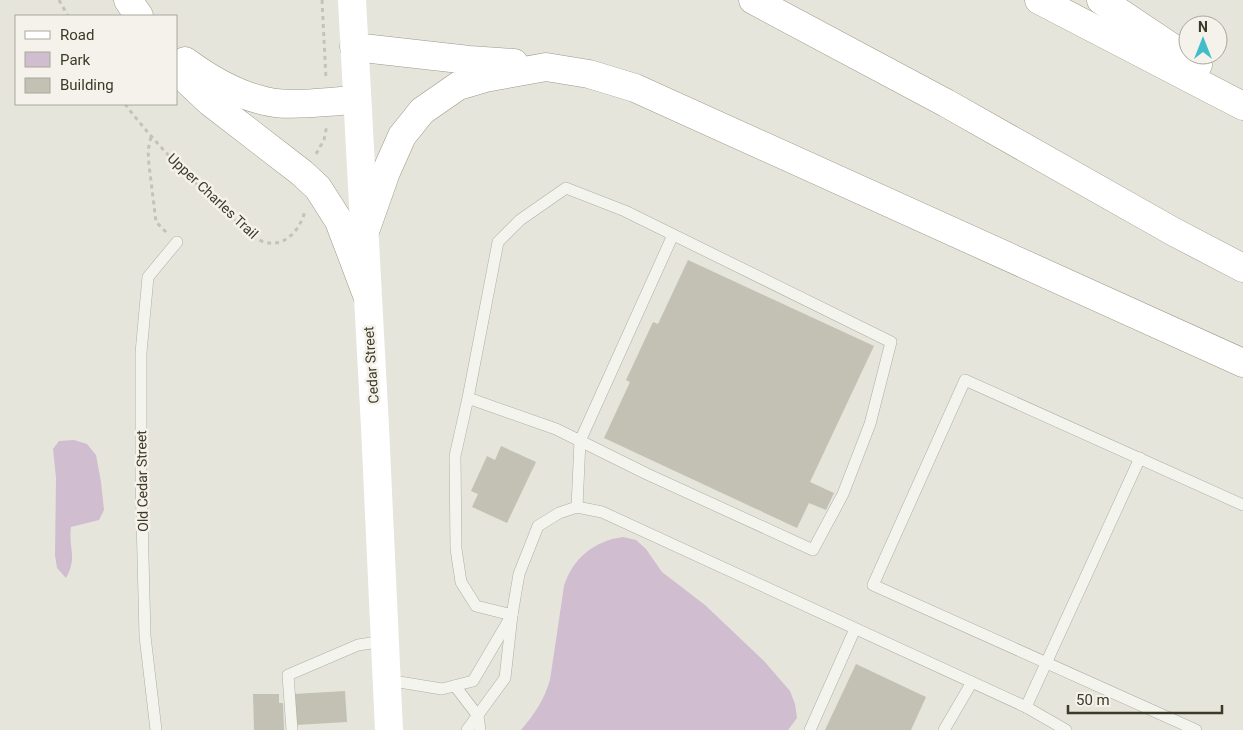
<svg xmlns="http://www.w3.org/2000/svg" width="1243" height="730" font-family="Roboto,sans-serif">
	<rect width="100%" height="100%" fill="#e6e5dc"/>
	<g fill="#d0bdd0">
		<path d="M74,440l13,4 9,11 5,27 3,28 -5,10 -28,7c-3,22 7,29 -5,51l-9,-10 -2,-13 1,-77 -3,-29 6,-8z"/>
		<path d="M623,537l13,3 10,9 16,23 43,33 59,56 26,30 5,13 2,14 -9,12h-267c13,-15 23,-30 29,-50l14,-94c9,-28 30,-45 59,-49z"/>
	</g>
	<g fill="#c2c1b3">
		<polygon points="688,260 874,346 810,482 834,493 826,510 809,503 797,528 604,438 630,382 626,380 653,322 658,324"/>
		<polygon points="501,446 536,462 507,523 472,507 478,494 471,491 487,456 495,460"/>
		<polygon points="856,664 926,697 911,730 825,730"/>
		<polygon points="345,691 347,722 296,725 294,694"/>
		<polygon points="253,694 279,694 279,703 283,703 284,730 254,730"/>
	</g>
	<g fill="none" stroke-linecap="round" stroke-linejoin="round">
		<g stroke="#b0aea2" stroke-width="12">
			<g id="lane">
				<polyline points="468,398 556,429 647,474 813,550 843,494 870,424 891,342 625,211 566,188 520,220 498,242 468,398 455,456 456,549 461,582 476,606 512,615"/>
				<polyline points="577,507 580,441 673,235"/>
				<polyline points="387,680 442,689 473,681 510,618"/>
				<polyline points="455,686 478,716 480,730"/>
				<polyline points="1026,707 1140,458"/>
				<polyline points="156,730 145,636 141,477 141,353 148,277 177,242"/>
				<polyline points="292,730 288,675 358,645 385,641"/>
				<polyline points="467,730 505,678 512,615 519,574 538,526 559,513 577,507 602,512 1026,707 1066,730"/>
				<polyline points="810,730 855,629"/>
				<polyline points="944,730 972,682"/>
				<polyline points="1196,730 873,585 965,380 1243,505"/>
			</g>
		</g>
		<g stroke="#9c9984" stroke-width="29">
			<g id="highway">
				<polyline points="128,0 139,16"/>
				<polyline points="753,0 946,103 1174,232 1243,268"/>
				<polyline points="1039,0 1243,106"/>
				<polyline points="1101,0 1198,65"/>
				<polyline points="354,47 469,60 514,63"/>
				<path d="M185,61c27,20 57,37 90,42 27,3 55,-2 81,-3"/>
				<polyline points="176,70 210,102 302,173 318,188 339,221 367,295"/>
				<polyline points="363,237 386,172 402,136 422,111 458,86 485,78 546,67 589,74 635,88 1243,363"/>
			</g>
		</g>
		<g stroke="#c4c3ba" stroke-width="3" stroke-dasharray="4 4" stroke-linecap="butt">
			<polyline points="59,0 68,16"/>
			<polyline points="322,0 326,79"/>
			<path d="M125,104c30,40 66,75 103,109 10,10 21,24 36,29 21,6 36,-12 41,-31"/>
			<polyline points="151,137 148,150 149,165 156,222 167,233"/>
			<polyline points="316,154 324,140 327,125"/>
		</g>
		<use href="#lane" stroke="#f4f4ee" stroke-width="11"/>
		<polyline stroke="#fff" stroke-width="28" points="352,0 375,427 389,730"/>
		<use href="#highway" stroke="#fff" stroke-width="28"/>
	</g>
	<g text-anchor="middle" stroke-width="5" stroke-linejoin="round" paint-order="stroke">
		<g font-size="14" fill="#3c3926" stroke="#f4f2eb">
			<text transform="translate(213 196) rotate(43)" y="5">Upper Charles Trail</text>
			<text transform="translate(371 365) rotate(-94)" y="5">Cedar Street</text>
			<text transform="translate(142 481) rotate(-91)" y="5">Old Cedar Street</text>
		</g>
	</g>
	<rect x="15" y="15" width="162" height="90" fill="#f4f2eb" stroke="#aaa89c"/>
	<rect x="25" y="31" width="25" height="8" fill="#ffffff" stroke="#aaa89c"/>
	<text x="60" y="40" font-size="15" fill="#3c3926">Road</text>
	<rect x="25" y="52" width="25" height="15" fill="#d0bdd0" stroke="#aaa89c"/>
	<text x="60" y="65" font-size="15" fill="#3c3926">Park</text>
	<rect x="25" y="78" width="25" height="15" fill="#c2c1b3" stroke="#aaa89c"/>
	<text x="60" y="90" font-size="15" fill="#3c3926">Building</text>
	<g transform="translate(1203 40)"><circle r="24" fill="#f4f2eb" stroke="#aaa89c"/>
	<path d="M0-4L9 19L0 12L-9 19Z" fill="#41bccb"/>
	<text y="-8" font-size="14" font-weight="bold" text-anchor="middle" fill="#3c3926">N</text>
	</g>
	<path d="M1068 705v8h154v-8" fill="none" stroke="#3c3926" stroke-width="2.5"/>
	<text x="1076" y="705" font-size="15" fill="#3c3926" stroke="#f4f2eb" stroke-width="4" paint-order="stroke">50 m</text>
</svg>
